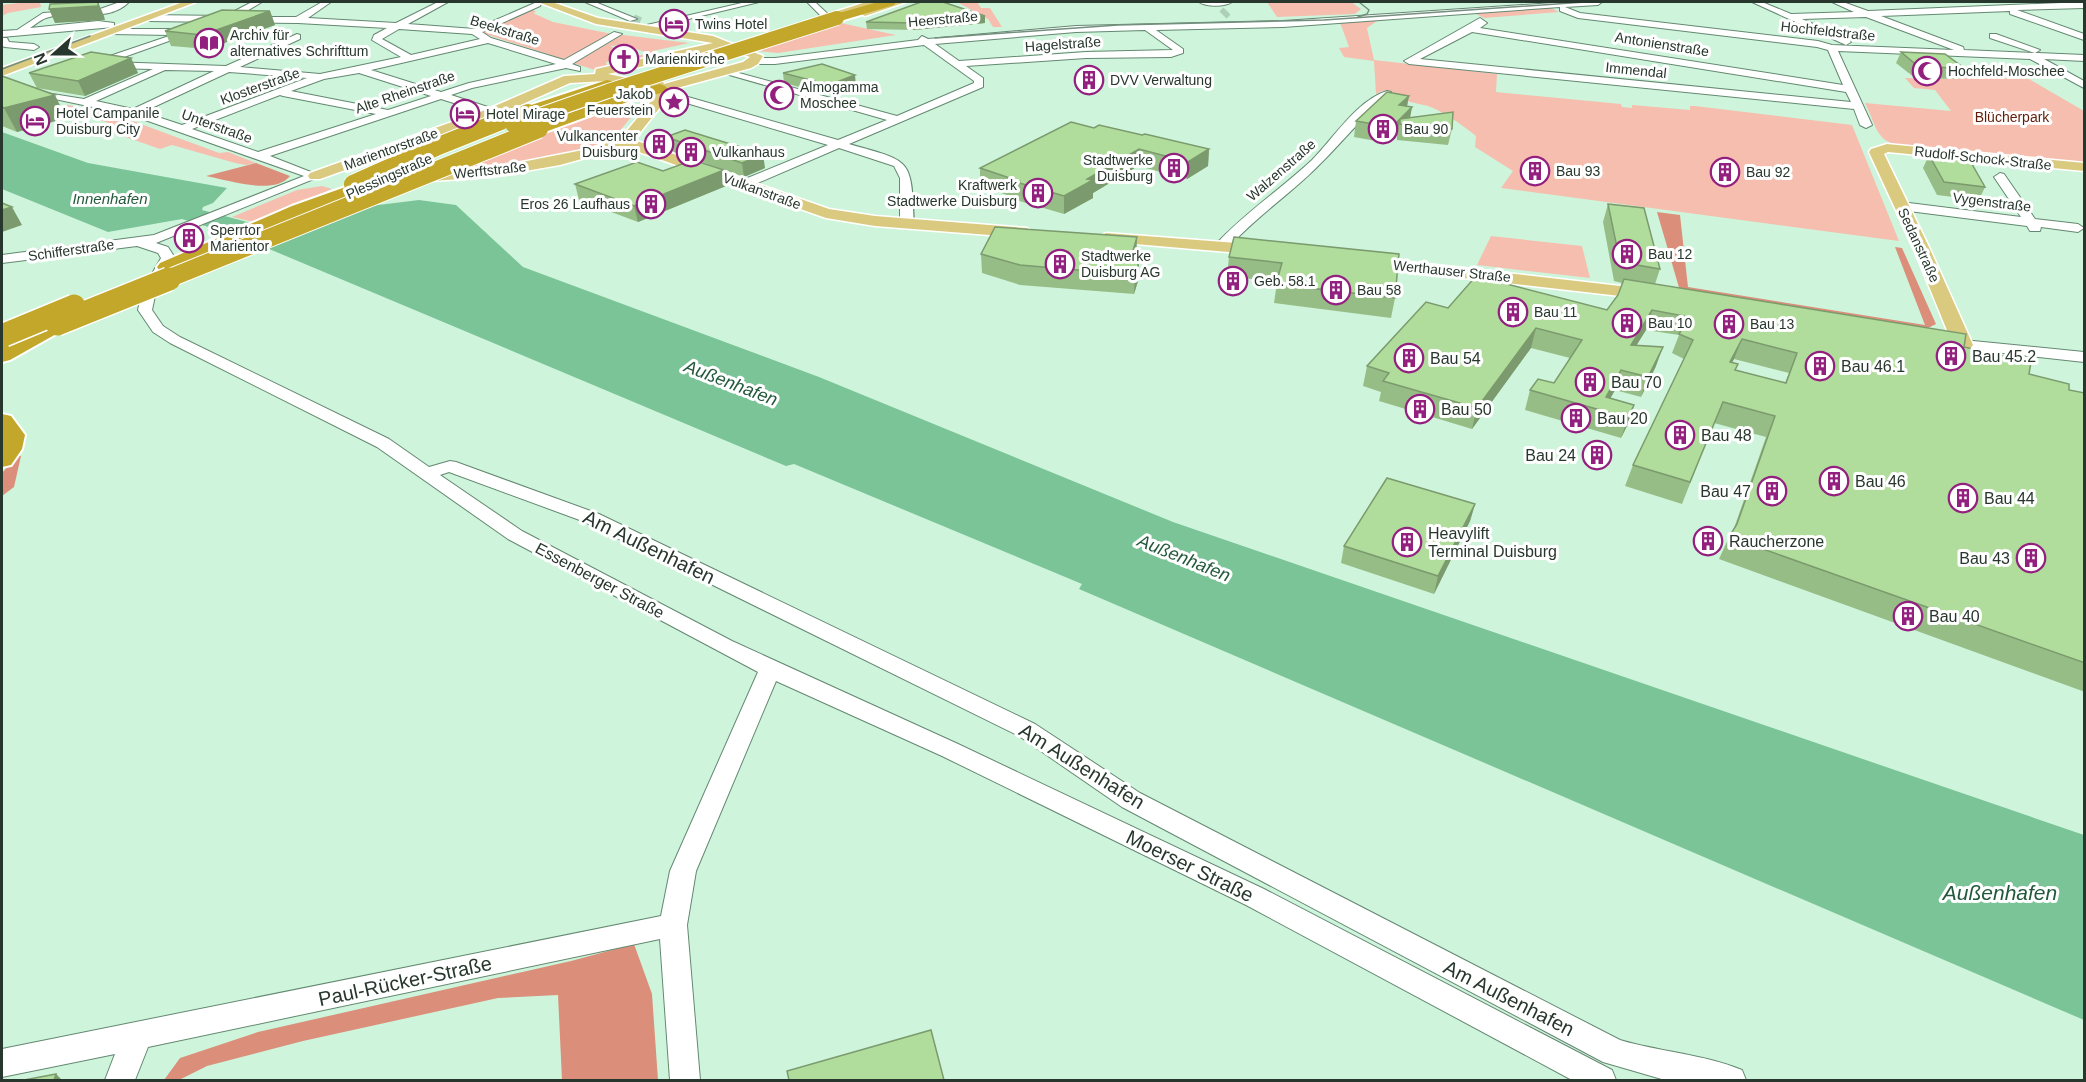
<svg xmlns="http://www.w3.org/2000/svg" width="2086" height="1082" font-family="Arial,sans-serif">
	<rect width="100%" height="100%" fill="#cef5dc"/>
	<g fill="#f6beae">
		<polygon points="27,2 40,2 41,7 8,13 2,16 2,5"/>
		<polygon points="957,2 977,2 981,8 990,8 1002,27 993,27 988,19"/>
		<polygon points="1267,2 1351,2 1361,9 1355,14 1277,17"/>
		<polygon points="1549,7 1559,12 1484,18 1474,13"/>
		<polygon points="532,9 536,12 533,13 553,22 612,34 581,53 563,59 482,33"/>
		<path d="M1380,19l-13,9 7,32 123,14 -1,18 125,12 1,3 10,1v-3l58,5v-4h5l157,19 47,116 -398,-53 12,-17 -38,-24 1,-11c-14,-11 -30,-23 -48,-30 -7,-2 -16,-3 -23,-6 -10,-6 -17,-14 -29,-6l-2,-33 -30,-4 -5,-9 10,-1 -8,-22 -4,-3z"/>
		<polygon points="841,23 896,35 778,53 756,51"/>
		<polygon points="623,35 689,43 653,51 662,56 636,62 633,54 638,56 649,53 622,45 610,46 627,53 617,54 617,56 612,57 613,61 606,62 607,65 615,65 595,70 573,63 617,36"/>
		<path d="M1957,77l72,2 55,32v52l-177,-16c-32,-4 -29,-18 -42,-44l86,8 -16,-21 -21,-2 -9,-10 53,1z"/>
		<path d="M620,104h13l4,5c-7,9 -15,21 -24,28 -27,23 -130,31 -168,35l122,-52z"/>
		<polygon points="68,105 114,114 219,153 228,152 256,163 246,165 235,163 172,145 160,149 97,127 109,123 57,107"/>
		<polygon points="322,186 332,189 254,222 232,217 297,190"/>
		<polygon points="1491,236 1582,246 1590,278 1477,265"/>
	</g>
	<g fill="#db8f7a">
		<path d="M256,163l34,13c-16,20 -62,4 -84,0z"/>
		<polygon points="1657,212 1680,215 1688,287 1925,325 1895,247 1902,248 1936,324 1928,328 1680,291"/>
		<polygon points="18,455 21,456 14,487 2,496 2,473"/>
		<polygon points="634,944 652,994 658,1080 562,1080 558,995 498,998 303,1041 207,1066 179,1080 164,1080 180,1058 258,1032 571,961"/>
	</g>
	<polygon fill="#7bc497" points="2,132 88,163 227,188 213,203 203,207 202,210 251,223 283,234 362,207 419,200 456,205 523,267 819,377 1173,522 2084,835 2084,1020 1079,589 1082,584 794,464 786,466 262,246 262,243 182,219 108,232 2,189"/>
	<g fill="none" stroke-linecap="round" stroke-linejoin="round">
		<g stroke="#adcfb9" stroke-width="10" stroke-dasharray="10 4.5" stroke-linecap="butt">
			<polyline points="1223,15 1227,11"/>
			<polyline points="633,19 640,22"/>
		</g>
		<g stroke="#648871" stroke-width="2">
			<g id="minor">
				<path d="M120,2h9c-21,22 -57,7 -83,16 -6,2 -11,7 -16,10l68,-7 16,2v4l-112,10v-6l15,-1 26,-17 57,-4z"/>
				<path d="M252,2h10l-25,15h59l26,-15h9l-23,16 88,5 42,-21h10l-40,22 67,5 62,-27 4,2 -1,2 -58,26 9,6 73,22 50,-28 8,2 -50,30 8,3v4l-14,-3 -94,20 -21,7 46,15v4h-8l-48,-15 -171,57 51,20 -165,67 12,4 7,11 -19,33 -4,19 11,16 17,11 209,102 40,28 21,-6 6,1 143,52 436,210 105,69 480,247c40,12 83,14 122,30l4,10h-81l-62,-18 -481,-255 -103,-71 -434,-214 -136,-50 -9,3 82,56 210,110 226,103 306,145 348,181 4,10h-44l-326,-175 -304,-149 -166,-75 -80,190 -9,54 13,155h-30l-10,-141 -512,108 -13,33h-30l10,-26 -113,23v-28l659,-133 9,-45 88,-199 -250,-133 -131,-92 -207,-104 -17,-11 -15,-22 4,-19 19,-33 -3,-5 -21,-7 -135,17v-8l152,-20 150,-59 -173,-61 -81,-17 -48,-6v-6l82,13 69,-30 -46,-1 -5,-3 -10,1v-4l80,-27 -61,-1 -5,-3 2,-2h66l4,4 14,-5 5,3 -87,31 116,4 71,-32 3,1v4l-60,28 80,7 81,-17 -29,-17 2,-5 13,-7 -89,-5 -150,-2 -4,-3 4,-3 77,1zM399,29l73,5 8,5 -69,16 -29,-16zM488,43l68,21 -87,19 -28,9 -70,-22zM165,70l49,1 -81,38 -37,-8zM229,72l78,6 -125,47 -39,-13zM359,73l72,23 -43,14 -97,-19 33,-12zM280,95l3,1 93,18 -118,38 -66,-23z"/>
				<polygon points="585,2 595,2 637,19 630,21"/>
				<polygon points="746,2 759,2 639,31 634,28"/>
				<polygon points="807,2 815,2 831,17 824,19"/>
				<path d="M1199,2h33c-7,5 -26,5 -33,0z"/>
				<path d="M1568,2h34l-4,3 -33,2 15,6 238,28 14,4 122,5 -88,-33 -64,2 47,21 2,2 -5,3 -94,-43h10l29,12 63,-2 -22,-10h11l25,9 216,-9v6l-67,2 67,24v6l-74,-26v-3l-129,5 82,31 1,3 120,5v6l-40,-2 40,22v7l-54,-29 -192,-8 34,74 -6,3 -6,-3 -6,-16 -445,-45 -5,-3 76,-43 7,5 -7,5 363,57 -15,-35 -11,-3 -239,-29 -18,-7v-4l-277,20 -127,3 27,19v4l-12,4 -85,1 -120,8 17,12v9l-134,57c64,18 62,14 65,80l-7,4 -7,-4v-46l-6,-12 -55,-18 -86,37h-8v-6l83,-34 -155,-46 -18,-10 5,-3 21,9 157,45 49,-20 -168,-48 5,-3 173,47 77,-33v-2l-50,-36 -149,19h-21l-5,-3 5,-3h21l143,-18 4,-4 6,3 148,-13 207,-5zM1145,30l28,20 -87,2 -127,9 -24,-17 141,-12zM1472,32l374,60 5,10 -431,-43z"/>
				<polygon points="1990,34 1996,34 2040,50 2035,53 1990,38"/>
				<polygon points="2,38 7,38 9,42 34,44 39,47 34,50 5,47 2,46"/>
				<path d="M1387,91l4,1v4c-29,19 -47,45 -71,68 -29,30 -65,53 -93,85h-10l-2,-3 2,-3c29,-31 64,-54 95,-83 21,-21 45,-60 75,-69z"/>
				<polygon points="2000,173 2004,174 2035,219 2078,224 2084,228 2078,232 2041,227 2040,231 2030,231 2027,226 1901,210 1895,206 1901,202 2021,217 1994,177"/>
				<polygon points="1963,340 2084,352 2084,362 1958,348 1955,345 1958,342"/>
			</g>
		</g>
		<g stroke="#fff" stroke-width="3">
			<g id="major">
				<polygon points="183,2 196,2 2,76 2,68"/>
				<path d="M538,2h14l46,16 115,18 50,20 -5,8 -7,4 -85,23v9l-32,40 195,69 46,7 152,12 8,5 -8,5 -152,-12 -49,-8 -201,-71 -65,18 -69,12 -104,7 -34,-1 -7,-4 7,-4 69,-1 69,-6 97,-19 32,-10 33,-40v-8l-47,-10 -36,2 -72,32 -178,64h-10l-2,-3 2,-3 178,-64 76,-33 31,-2 1,-5 117,-26 -117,-19zM725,48l25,9 -7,5 -79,22 -5,-10 -4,-1 -6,4 2,6 -43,-9z"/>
				<polygon points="866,2 881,2 814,24 810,25 804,22"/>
				<polygon points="892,2 906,2 865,16 860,13"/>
				<polygon points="1887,144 2084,163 2084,171 1888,152 1884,154 1929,247 1973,345 1970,349 1956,349 1953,345 1913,247 1869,152 1871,149"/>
				<polygon points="1106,233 1263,245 1271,250 1263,255 1100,241 1098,238"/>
				<polygon points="1366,257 1629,287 1635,288 1638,292 1635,296 1629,297 1360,266 1357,262 1360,258"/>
			</g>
		</g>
		<g stroke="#fff" stroke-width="4">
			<g id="highway">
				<polygon points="878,2 896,2 894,5 837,22 830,18 832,15"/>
				<polygon points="607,80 612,81 614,84 612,87 534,114 522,114 520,111 522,108"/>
				<polygon points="660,84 665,86 668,89 665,92 630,101 545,132 539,134 531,129 533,126 620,95"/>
				<polygon points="368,179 374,180 377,184 374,188 306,214 174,271 160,271 157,267 160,263 292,206"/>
				<polygon points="57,317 65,319 68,324 65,329 10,360 2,362 2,346 49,319"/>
				<polygon points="2,414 11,416 25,435 22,449 11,465 2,467"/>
			</g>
		</g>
		<use href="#minor" fill="#fff" fill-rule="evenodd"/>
		<use href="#major" fill="#daca7f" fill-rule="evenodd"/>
		<use href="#highway" fill="#c2a72a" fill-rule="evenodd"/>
		<g stroke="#748e7e" stroke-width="1.5">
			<polyline points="1358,17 1367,14 1369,10 1359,2"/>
			<polyline points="935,38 1118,25 1324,20 1585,2"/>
			<polyline points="2,69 90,36"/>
		</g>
		<g stroke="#fff" stroke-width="16" stroke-linecap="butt">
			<g id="highway-bridge-far2">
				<polyline points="498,123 528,111"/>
				<polyline points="517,123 608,91 837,18"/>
			</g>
		</g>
		<g stroke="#fff" stroke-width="20" stroke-linecap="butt">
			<g id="highway-bridge-far1">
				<polyline points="514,124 521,121"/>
				<polyline points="353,184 436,147 501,121"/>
				<polyline points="165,280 539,129"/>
			</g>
		</g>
		<g stroke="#fff" stroke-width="26" stroke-linecap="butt">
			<g id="highway-bridge">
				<polyline points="57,324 169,279"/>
				<polyline points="4,335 74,306"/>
			</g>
		</g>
		<use href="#highway-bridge-far2" stroke="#c2a72a" stroke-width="14"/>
		<use href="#highway-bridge-far1" stroke="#c2a72a" stroke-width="18"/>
		<use href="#highway-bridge" stroke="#c2a72a" stroke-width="23"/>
	</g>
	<g fill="#97bd86" fill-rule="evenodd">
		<polygon points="270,11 275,25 207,49 171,46 165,31"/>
		<polygon points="866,22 985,23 914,30 867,29"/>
		<polygon points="1901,52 1964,68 1959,79 1915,78 1896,63"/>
		<polygon points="131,58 138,73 85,96 37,88 29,73"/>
		<polygon points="783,73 856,86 830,95 784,83"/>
		<polygon points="2,76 66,118 17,132 2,126"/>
		<polygon points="1409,96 1407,106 1412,107 1410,117 1452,129 1448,145 1397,140 1397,135 1392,140 1379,138 1376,141 1354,137 1356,121"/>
		<polygon points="1094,128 1142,135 1209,149 1208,166 1187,179 1138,166 1093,193 1093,198 1064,214 1016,200 1016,198 980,186 980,168"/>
		<polygon points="666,137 765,168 744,177 669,150"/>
		<polygon points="1929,155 1985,187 1979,200 1937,195 1923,168"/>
		<polygon points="724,170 726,186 638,222 579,200 575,184"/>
		<path d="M1608,204l52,65 -5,15 309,63 105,43 16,3v299l-366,-133 10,-22 4,-6 33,-94 -52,-14 -32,81 -57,-18 8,-21 51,-106 -12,-6 7,-18 -33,-5 -10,15 20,21 -15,31 -26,-7 -5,9 24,6 -7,21 -6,12 -96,-28 5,-20 24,-7 16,-25 -39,-10 -59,81 -93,-28 2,-9 -18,-6 4,-20 81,-58 159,2 11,-15 4,-12 -8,-2 -11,-59zM1734,359l55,14 -4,10 -50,-13 -3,-8z"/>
		<polygon points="1137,237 1136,256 1135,261 1138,281 1134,294 1020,285 982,273 981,254"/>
		<polygon points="1234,237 1395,298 1391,318 1274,303 1277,282 1227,276 1229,257"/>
		<polygon points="1475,504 1470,521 1434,594 1341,563 1344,546"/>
	</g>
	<g fill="#7b9a6d">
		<polygon points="98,2 104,16 105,20 55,23 49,9"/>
		<polygon points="270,11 275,25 207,49 202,35"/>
		<polygon points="985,16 985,23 914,30 914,23"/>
		<polygon points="131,58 138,73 85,96 78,81"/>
		<polygon points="855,75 856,86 830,95 829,85"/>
		<polygon points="55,95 66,118 17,132 4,108"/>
		<polygon points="1409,96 1406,111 1399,105"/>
		<polygon points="1412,107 1409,123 1400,119"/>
		<polygon points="1400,119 1397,135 1392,140 1395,124"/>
		<polygon points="1381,122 1379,138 1376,141 1379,125"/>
		<polygon points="1139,149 1138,166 1093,193 1093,198 1064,214 1064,196 1087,179"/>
		<polygon points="1209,149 1208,166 1187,179 1188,162"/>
		<polygon points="763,154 765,168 744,177 742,163"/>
		<polygon points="724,170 726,186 638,222 634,206"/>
		<polygon points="12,207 22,225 2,232 2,210"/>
		<polygon points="1137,237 1136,256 1131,274 1130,261"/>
		<polygon points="1139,262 1138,281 1134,294 1135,275"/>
		<polygon points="1652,310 1646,330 1625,364 1631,345"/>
		<polygon points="1536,328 1531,348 1472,429 1477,408"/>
		<polygon points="1742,339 1734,359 1722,382 1730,362"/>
		<polygon points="1663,347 1656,366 1641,397 1648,377"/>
		<polygon points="1621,370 1615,390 1603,411 1606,397"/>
		<polygon points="1634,405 1627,426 1621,438 1628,418"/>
		<polygon points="1475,504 1470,521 1434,594 1438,576"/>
		<polygon points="56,1074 62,1080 54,1080"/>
	</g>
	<g fill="#b0dc9c" stroke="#7b9a6d" stroke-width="1.5" fill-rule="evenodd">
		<polygon points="98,2 98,6 49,9 50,4"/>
		<polygon points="921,2 943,2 985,16 914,23 866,22"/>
		<polygon points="222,10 270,11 202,35 165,31"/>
		<polygon points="91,52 131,58 78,81 29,73"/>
		<polygon points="1901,52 1945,54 1964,68 1919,67"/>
		<polygon points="822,64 855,75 829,85 783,73"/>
		<polygon points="2,76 55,95 4,108 2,107"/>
		<polygon points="1387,92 1409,96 1399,105 1412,107 1400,119 1453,112 1452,129 1400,124 1400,119 1395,124 1381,122 1379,125 1356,121"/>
		<polygon points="1071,122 1094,128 1099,125 1142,135 1145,134 1209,149 1188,162 1139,149 1087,179 1093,180 1064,196 1016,182 1019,181 980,168"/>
		<polygon points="685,130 763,154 742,163 666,137"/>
		<polygon points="1929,155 1969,159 1985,187 1944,182"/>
		<polygon points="693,160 724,170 634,206 575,184 637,162 663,171"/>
		<polygon points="2,203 12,207 2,210"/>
		<polygon points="1608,204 1644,208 1660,269 1620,262"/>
		<polygon points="995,227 1137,237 1130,261 1139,262 1135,275 1020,265 981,254"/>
		<polygon points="1234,237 1399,254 1395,298 1276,284 1282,263 1229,257"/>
		<path d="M1476,276l131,34 11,-15 6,-16 342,55 -2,13 67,15 -2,12 40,10v6l16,3v270l-356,-126 8,-13 38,-108 -52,-14 -33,80 -57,-17 60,-125 -14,-6 10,-17 -37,-7 -21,35 32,2 -15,30 -27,-7 -15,27 28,8 -6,13 -98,-28 8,-11 16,4 28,-43 -46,-12 -59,80 -94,-27 6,-8 -22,-7 59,-64 22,6zM1742,339l55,14 -11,30 -51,-13 3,-6 -8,-2z"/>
		<polygon points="1387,478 1475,504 1438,576 1344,546"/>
		<polygon points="931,1030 944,1080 789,1080 787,1071"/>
		<polygon points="56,1074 54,1080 24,1080"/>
	</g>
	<defs>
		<g id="hotel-ring" transform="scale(1.5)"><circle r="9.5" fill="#fff" stroke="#93207f" stroke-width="1.5"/><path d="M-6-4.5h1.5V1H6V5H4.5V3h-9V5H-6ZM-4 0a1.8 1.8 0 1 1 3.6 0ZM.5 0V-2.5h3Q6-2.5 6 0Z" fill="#93207f"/></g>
		<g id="library-ring" transform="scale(1.5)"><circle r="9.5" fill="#fff" stroke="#93207f" stroke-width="1.5"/><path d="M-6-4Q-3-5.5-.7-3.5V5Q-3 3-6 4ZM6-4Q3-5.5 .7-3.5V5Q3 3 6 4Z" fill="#93207f"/></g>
		<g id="church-ring" transform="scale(1.5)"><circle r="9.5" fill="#fff" stroke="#93207f" stroke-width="1.5"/><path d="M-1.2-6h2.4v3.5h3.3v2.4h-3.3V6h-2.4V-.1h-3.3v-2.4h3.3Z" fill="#93207f"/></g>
		<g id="mosque-ring" transform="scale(1.5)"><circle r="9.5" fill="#fff" stroke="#93207f" stroke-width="1.5"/><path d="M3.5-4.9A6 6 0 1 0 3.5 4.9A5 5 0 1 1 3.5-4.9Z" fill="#93207f"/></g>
		<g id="building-ring" transform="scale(1.5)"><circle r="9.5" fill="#fff" stroke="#93207f" stroke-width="1.5"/><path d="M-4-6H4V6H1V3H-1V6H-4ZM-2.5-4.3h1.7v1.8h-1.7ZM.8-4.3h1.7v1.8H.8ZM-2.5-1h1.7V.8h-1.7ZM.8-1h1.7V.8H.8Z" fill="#93207f"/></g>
		<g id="sight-ring" transform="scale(1.5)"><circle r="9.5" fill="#fff" stroke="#93207f" stroke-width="1.5"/><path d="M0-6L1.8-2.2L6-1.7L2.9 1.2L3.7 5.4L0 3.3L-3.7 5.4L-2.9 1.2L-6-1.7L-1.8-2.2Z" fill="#93207f"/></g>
	</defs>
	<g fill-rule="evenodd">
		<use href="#hotel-ring" x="674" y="24"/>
		<use href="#library-ring" x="209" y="43"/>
		<use href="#church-ring" x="624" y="59"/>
		<use href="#mosque-ring" x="1927" y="71"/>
		<use href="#building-ring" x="1089" y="80"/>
		<use href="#mosque-ring" x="779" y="95"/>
		<use href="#sight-ring" x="674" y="102"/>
		<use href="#hotel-ring" x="465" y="114"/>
		<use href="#hotel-ring" x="35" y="121"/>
		<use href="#building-ring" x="1383" y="129"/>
		<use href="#building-ring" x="659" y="144"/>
		<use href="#building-ring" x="691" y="152"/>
		<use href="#building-ring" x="1174" y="168"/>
		<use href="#building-ring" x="1535" y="171"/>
		<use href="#building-ring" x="1725" y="172"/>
		<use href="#building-ring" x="1038" y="193"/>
		<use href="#building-ring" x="651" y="204"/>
		<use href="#building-ring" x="189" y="238"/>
		<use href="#building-ring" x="1627" y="254"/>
		<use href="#building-ring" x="1060" y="264"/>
		<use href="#building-ring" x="1233" y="281"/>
		<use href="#building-ring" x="1336" y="290"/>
		<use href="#building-ring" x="1513" y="312"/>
		<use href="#building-ring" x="1627" y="323"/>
		<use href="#building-ring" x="1729" y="324"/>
		<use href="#building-ring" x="1951" y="356"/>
		<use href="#building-ring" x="1409" y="358"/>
		<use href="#building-ring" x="1820" y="366"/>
		<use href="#building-ring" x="1590" y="382"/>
		<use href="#building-ring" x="1420" y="409"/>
		<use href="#building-ring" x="1576" y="418"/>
		<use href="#building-ring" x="1680" y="435"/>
		<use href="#building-ring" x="1597" y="455"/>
		<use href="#building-ring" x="1834" y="481"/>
		<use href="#building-ring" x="1772" y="491"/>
		<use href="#building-ring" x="1963" y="498"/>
		<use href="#building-ring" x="1708" y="541"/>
		<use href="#building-ring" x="1407" y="542"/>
		<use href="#building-ring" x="2031" y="558"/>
		<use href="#building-ring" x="1908" y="616"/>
	</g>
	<g text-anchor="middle" stroke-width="6" stroke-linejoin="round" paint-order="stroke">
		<g font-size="14" fill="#28372e" stroke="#fff">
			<text transform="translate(943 19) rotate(-5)" y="5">Heerstraße</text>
			<text transform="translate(505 30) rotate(17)" y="5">Beekstraße</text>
			<text transform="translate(1828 31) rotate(6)" y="5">Hochfeldstraße</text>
			<text transform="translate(1063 44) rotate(-4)" y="5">Hagelstraße</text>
			<text transform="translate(1662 44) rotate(9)" y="5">Antonienstraße</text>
			<text transform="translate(1636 70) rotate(6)" y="5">Immendal</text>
			<text transform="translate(260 86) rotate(-20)" y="5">Klosterstraße</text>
			<text transform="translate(405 92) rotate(-19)" y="5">Alte Rheinstraße</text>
			<text transform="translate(217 126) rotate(20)" y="5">Unterstraße</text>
			<text transform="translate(391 149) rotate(-20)" y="5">Marientorstraße</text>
			<text transform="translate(1983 158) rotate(6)" y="5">Rudolf-Schock-Straße</text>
			<text transform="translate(490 170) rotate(-6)" y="5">Werftstraße</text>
			<text transform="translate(1281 170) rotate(-41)" y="5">Walzenstraße</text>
			<text transform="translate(389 176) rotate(-24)" y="5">Plessingstraße</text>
			<text transform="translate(762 191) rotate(20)" y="5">Vulkanstraße</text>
			<text transform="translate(1992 202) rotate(7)" y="5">Vygenstraße</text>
			<text transform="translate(1919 245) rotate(65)" y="5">Sedanstraße</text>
			<text transform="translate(71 250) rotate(-8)" y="5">Schifferstraße</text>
			<text transform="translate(1452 271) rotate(6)" y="5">Werthauser Straße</text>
		</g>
		<g font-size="14" fill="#28372e" stroke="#fff" text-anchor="start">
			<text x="695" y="29">Twins Hotel</text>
			<text x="230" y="40">Archiv für<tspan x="230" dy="16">alternatives Schrifttum</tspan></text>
			<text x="645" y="64">Marienkirche</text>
			<text x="1948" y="76">Hochfeld-Moschee</text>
			<text x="1110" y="85">DVV Verwaltung</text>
			<text x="800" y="92">Almogamma<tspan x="800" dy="16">Moschee</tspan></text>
			<text x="653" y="99" text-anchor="end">Jakob<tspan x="653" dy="16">Feuerstein</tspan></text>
			<text x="56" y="118">Hotel Campanile<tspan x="56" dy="16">Duisburg City</tspan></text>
			<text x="486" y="119">Hotel Mirage</text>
			<text x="1404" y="134">Bau 90</text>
			<text x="638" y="141" text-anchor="end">Vulkancenter<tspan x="638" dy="16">Duisburg</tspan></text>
			<text x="712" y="157">Vulkanhaus</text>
			<text x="1153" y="165" text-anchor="end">Stadtwerke<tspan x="1153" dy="16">Duisburg</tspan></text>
			<text x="1556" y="176">Bau 93</text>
			<text x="1746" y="177">Bau 92</text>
			<text x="1017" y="190" text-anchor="end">Kraftwerk<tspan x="1017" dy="16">Stadtwerke Duisburg</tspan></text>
			<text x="630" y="209" text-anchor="end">Eros 26 Laufhaus</text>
			<text x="210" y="235">Sperrtor<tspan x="210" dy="16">Marientor</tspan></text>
			<text x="1648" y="259">Bau 12</text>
			<text x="1081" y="261">Stadtwerke<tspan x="1081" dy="16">Duisburg AG</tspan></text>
			<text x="1254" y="286">Geb. 58.1</text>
			<text x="1357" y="295">Bau 58</text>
			<text x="1534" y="317">Bau 11</text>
			<text x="1648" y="328">Bau 10</text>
			<text x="1750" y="329">Bau 13</text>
		</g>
		<g font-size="14" fill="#611d09" stroke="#fff">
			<text x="2012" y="122">Blücherpark</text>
		</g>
		<g font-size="15" font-style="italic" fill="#23593b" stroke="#fff">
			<text x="110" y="204">Innenhafen</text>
		</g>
		<g font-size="16" fill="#28372e" stroke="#fff" text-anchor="start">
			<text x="1972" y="362">Bau 45.2</text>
			<text x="1430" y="364">Bau 54</text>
			<text x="1841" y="372">Bau 46.1</text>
			<text x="1611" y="388">Bau 70</text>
			<text x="1441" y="415">Bau 50</text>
			<text x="1597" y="424">Bau 20</text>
			<text x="1701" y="441">Bau 48</text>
			<text x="1576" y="461" text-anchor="end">Bau 24</text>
			<text x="1855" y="487">Bau 46</text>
			<text x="1751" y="497" text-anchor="end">Bau 47</text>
			<text x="1984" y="504">Bau 44</text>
			<text x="1428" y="539">Heavylift<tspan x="1428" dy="18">Terminal Duisburg</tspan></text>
			<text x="1729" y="547">Raucherzone</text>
			<text x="2010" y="564" text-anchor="end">Bau 43</text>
			<text x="1929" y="622">Bau 40</text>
		</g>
		<g font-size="16" fill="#28372e" stroke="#fff">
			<text transform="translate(600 580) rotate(28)" y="6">Essenberger Straße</text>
		</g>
		<g font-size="18" font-style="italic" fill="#23593b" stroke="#fff">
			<text transform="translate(731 383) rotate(21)" y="6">Außenhafen</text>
			<text transform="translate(1184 558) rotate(22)" y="6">Außenhafen</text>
		</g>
		<g font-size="20" fill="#28372e" stroke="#fff">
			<text transform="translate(649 547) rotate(26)" y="7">Am Außenhafen</text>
			<text transform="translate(1082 766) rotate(32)" y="7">Am Außenhafen</text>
			<text transform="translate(1190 866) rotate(26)" y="7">Moerser Straße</text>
			<text transform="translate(405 981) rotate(-12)" y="7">Paul-Rücker-Straße</text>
			<text transform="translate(1509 998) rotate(27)" y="7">Am Außenhafen</text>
		</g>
		<g font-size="21" font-style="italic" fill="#23593b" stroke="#fff">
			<text x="2000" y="900">Außenhafen</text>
		</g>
	</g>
	<rect width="2086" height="1082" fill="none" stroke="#28372e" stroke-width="6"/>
	<g transform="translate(54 54) rotate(249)" stroke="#ffffff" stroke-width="4.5" paint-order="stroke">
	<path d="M0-4.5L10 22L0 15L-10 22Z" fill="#28372e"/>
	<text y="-9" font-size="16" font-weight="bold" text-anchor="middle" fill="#28372e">N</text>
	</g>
</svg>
